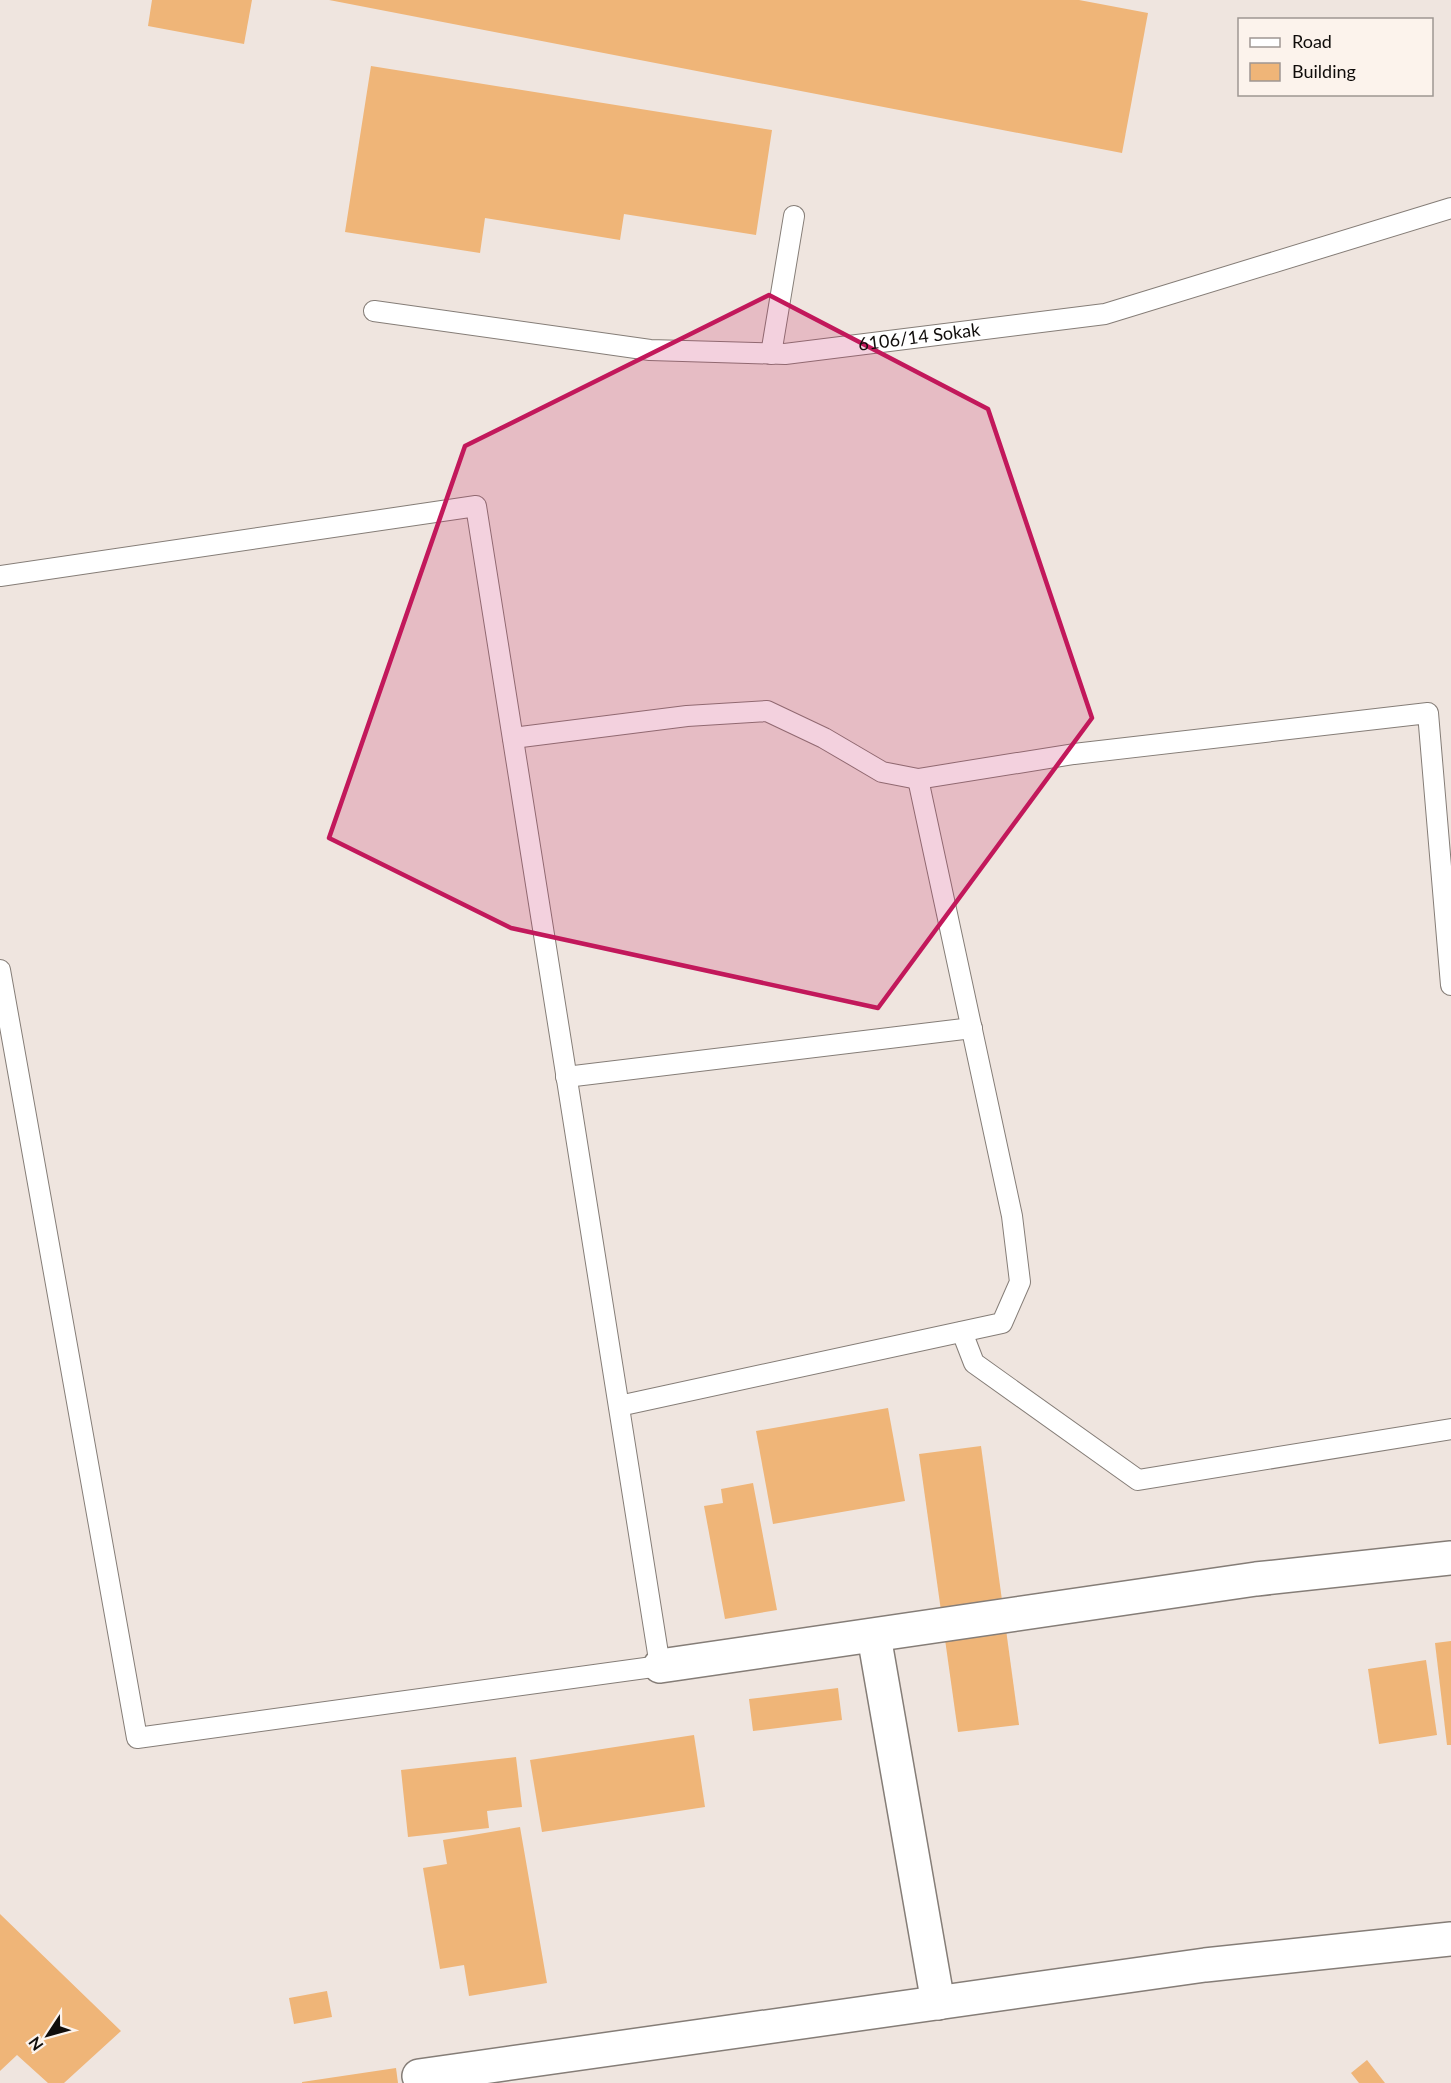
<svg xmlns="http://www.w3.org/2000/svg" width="1451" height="2083" font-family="Lato,sans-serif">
	<rect width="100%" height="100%" fill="#efe5df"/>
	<g fill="#efb578">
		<polygon points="152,0 252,0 244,44 148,26"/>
		<polygon points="329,0 1079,0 1148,13 1122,153"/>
		<polygon points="371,66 772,130 756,235 624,214 620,240 485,218 480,253 345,232"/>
		<polygon points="888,1408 905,1501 773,1524 756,1431"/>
		<polygon points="981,1446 1019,1725 958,1732 919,1454"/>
		<polygon points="753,1483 777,1610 725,1619 704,1506 723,1503 721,1489"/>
		<polygon points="1451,1641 1451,1745 1447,1745 1435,1643"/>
		<polygon points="1426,1660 1437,1735 1379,1744 1368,1669"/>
		<polygon points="838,1688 842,1720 753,1731 749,1699"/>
		<polygon points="694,1735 705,1807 542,1832 530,1760"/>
		<polygon points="516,1757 522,1807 487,1811 489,1828 408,1837 401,1770"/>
		<polygon points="520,1827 547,1983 469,1996 464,1965 440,1969 423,1868 447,1864 443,1840"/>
		<polygon points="0,1914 121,2031 64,2083 48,2083 17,2055 0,2071"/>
		<polygon points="327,1991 332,2017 294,2024 289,1998"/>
		<polygon points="1367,2060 1385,2083 1359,2083 1351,2073"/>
		<polygon points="396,2068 398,2083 302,2083 302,2082"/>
	</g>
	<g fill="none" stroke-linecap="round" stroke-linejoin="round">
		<g stroke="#857d77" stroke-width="22">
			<g id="lane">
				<path id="s1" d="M374,311l276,39 135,4 320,-40 346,-106"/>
				<polyline points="771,354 794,216"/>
				<polyline points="0,576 476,506 660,1666 137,1738 0,970"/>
				<polyline points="513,738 687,716 767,711 824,738 882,772 918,779 1074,754 1428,713 1451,985"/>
				<polyline points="566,1077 972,1028"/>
				<polyline points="962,1332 974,1363 1138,1480 1451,1429"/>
				<polyline points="619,1406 1002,1323 1020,1282 1012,1216 918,779"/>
			</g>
		</g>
		<g stroke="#857d77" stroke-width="36">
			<g id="street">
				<polyline points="874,1636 938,2003"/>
				<polyline points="660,1666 1256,1579 1451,1558"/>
				<polyline points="419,2076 1205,1965 1451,1939"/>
			</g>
		</g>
		<use href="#lane" stroke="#fff" stroke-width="20"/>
		<use href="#street" stroke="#fff" stroke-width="33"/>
	</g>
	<path fill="#c2185b" fill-opacity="0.2" stroke="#c2185b" stroke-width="4.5" stroke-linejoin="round" d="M769,295l219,114 104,309 -214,290 -367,-80 -182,-90 136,-392z"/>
	<g text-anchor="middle" stroke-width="4.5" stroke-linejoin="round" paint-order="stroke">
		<g font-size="18" fill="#100d0b" stroke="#fcf3ec">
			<text dy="6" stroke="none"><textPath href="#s1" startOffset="549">6106/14 Sokak</textPath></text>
		</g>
	</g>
	<rect x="1238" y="18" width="195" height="78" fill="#fcf3ec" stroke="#9e9792" stroke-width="1.5"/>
	<rect x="1250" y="38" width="30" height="9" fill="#ffffff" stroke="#9e9792" stroke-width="1.5"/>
	<text x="1292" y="48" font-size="18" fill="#100d0b">Road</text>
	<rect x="1250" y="63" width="30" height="18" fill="#efb578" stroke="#9e9792" stroke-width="1.5"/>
	<text x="1292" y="78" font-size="18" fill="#100d0b">Building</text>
	<g transform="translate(48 2035) rotate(234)" stroke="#fcf3ec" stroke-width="4.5" paint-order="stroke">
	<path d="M0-4.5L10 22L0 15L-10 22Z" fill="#100d0b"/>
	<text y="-9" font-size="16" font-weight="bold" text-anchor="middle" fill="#100d0b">N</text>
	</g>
</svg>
